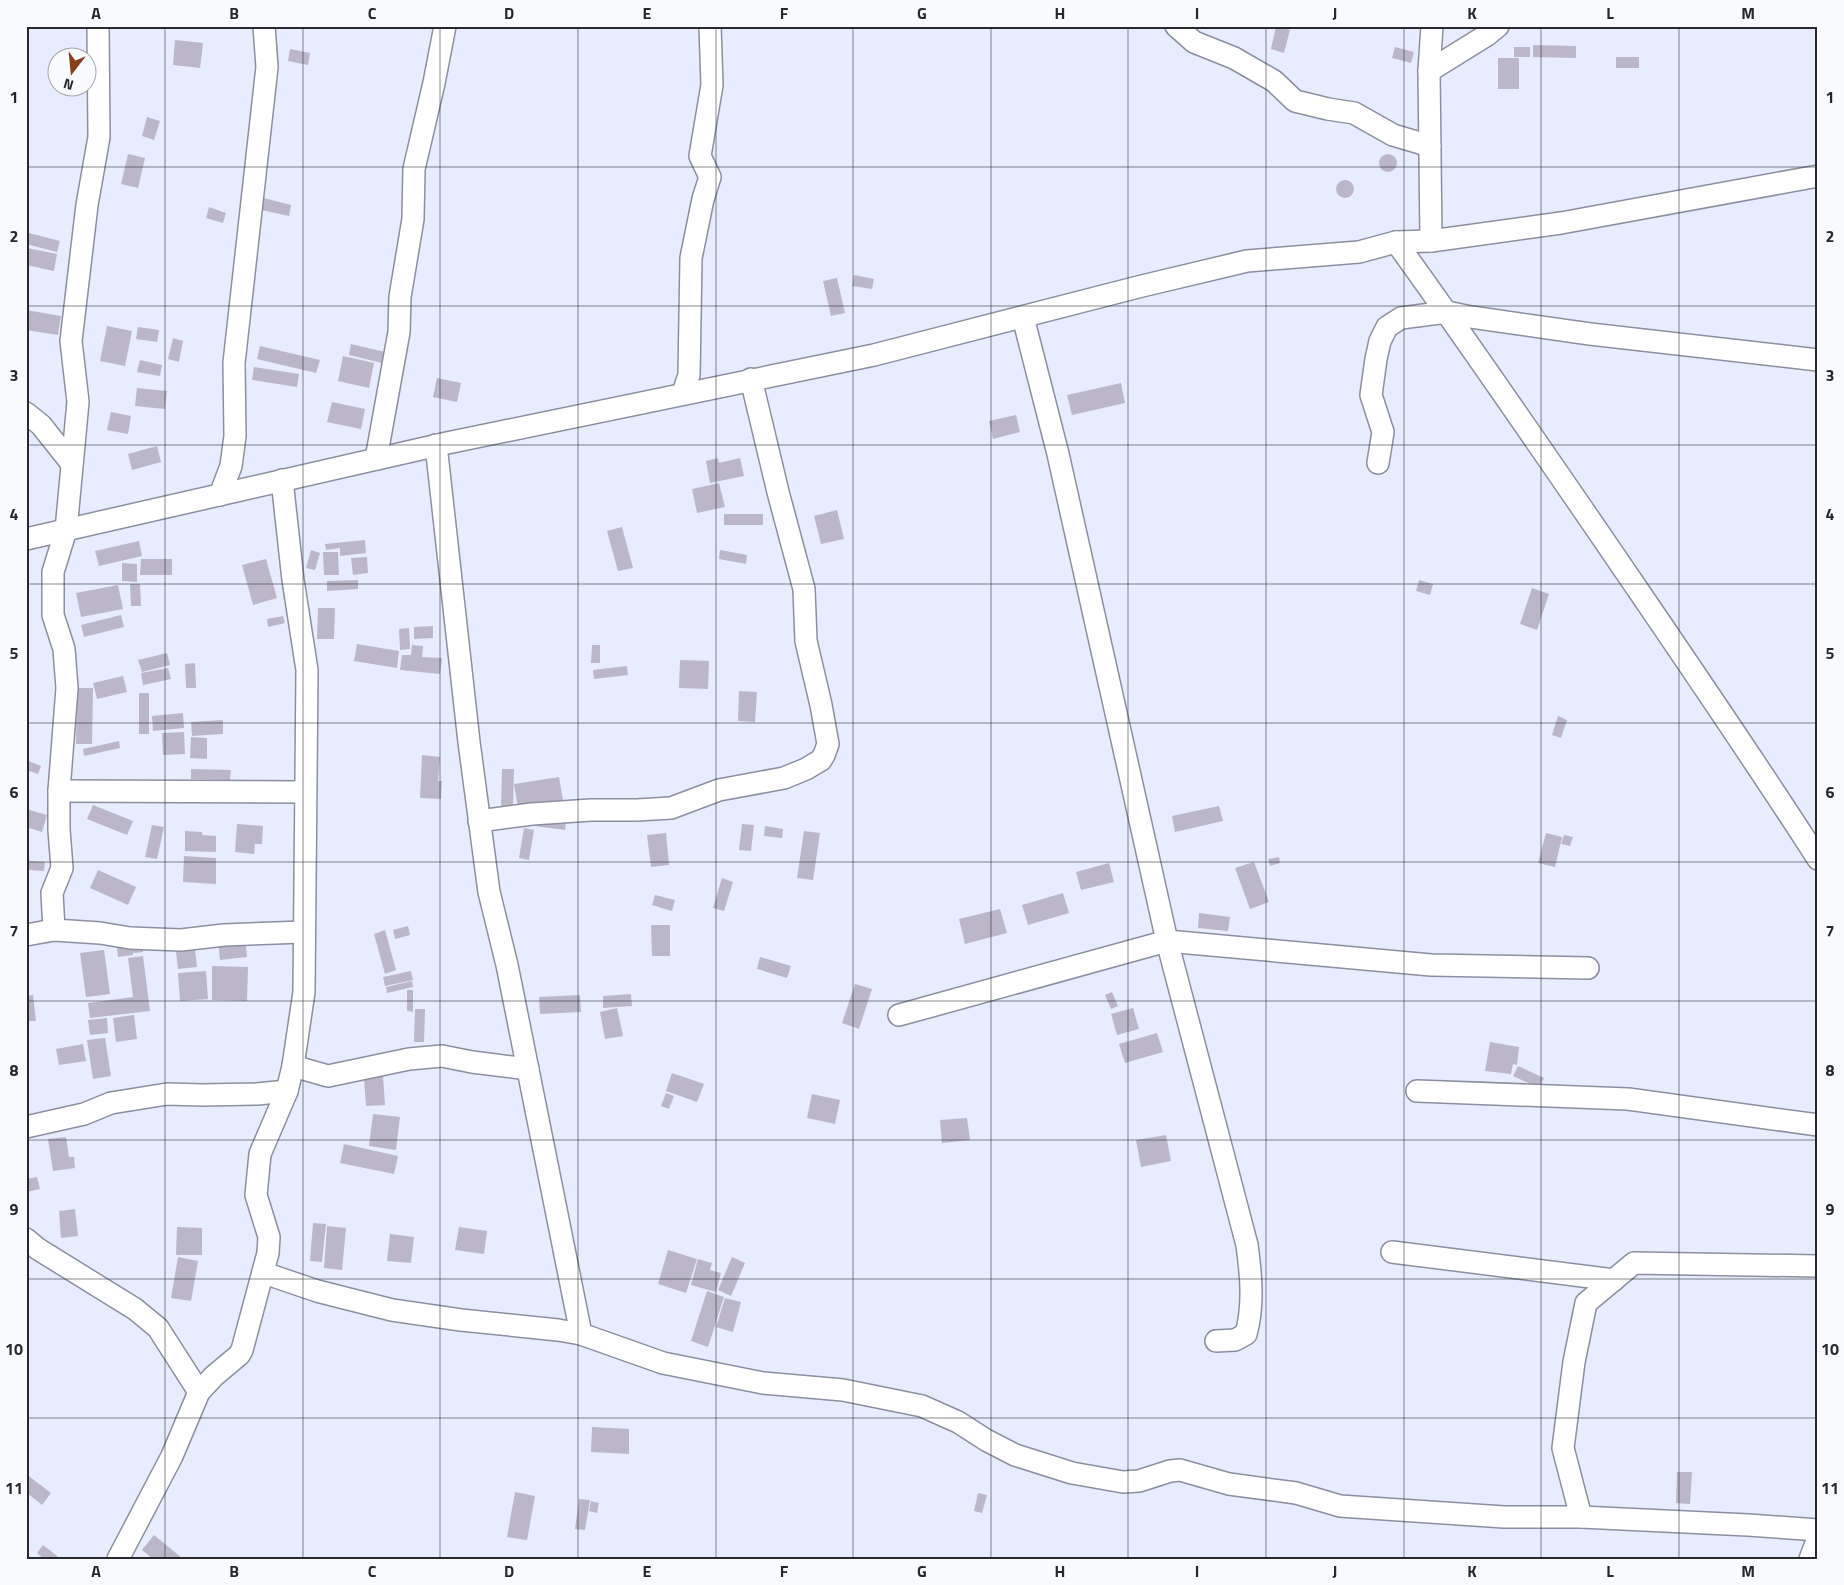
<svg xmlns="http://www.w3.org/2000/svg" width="1844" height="1585" font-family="'Titillium Web',sans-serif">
	<rect width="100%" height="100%" fill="#e7ecfe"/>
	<g fill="#bcb7c8">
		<polygon points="1276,26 1290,30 1284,53 1271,49"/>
		<polygon points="175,40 203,43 200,68 173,65"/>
		<polygon points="1533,45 1576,46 1576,58 1533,57"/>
		<polygon points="1395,47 1414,52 1411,63 1392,58"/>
		<rect x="1514" y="47" width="16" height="10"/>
		<polygon points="290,49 310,53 308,65 288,61"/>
		<rect x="1616" y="57" width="23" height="11"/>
		<rect x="1498" y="58" width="21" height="31"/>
		<polygon points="147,117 160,121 154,140 142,136"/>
		<polygon points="128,154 145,158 138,188 121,184"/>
		<circle cx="1388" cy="163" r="9"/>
		<circle cx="1345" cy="189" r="9"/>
		<polygon points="260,197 291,205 289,216 257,209"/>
		<polygon points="209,207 226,213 223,223 206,218"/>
		<polygon points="29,233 60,241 57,252 26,244"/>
		<polygon points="27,248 57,254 54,271 26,265"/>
		<polygon points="854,275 874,279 872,289 852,286"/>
		<polygon points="837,278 845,313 831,316 823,281"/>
		<polygon points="26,310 61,316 58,335 26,330"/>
		<polygon points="107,326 132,331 125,366 100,361"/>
		<polygon points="138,327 159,330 157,342 136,339"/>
		<polygon points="173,338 183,341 179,362 168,359"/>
		<polygon points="351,344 385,352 382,363 349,355"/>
		<polygon points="260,346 320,360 316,373 257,359"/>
		<polygon points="343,356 374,363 369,388 338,381"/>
		<polygon points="140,360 162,365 160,376 137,372"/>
		<polygon points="254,367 299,374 297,387 252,380"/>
		<polygon points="437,378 461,383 457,402 433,397"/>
		<polygon points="1121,383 1125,403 1072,415 1067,395"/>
		<polygon points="137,388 167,391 165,409 135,406"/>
		<polygon points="332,402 365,409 361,429 327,422"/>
		<polygon points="111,412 131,416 128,434 107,430"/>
		<polygon points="1016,415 1020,432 993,439 989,421"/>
		<polygon points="157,446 161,462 132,470 128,454"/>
		<polygon points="718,458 719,463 740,458 744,476 710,483 706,461"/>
		<polygon points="719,483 725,507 697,513 692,489"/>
		<polygon points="837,510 844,539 821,544 814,516"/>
		<rect x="724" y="514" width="39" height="11"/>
		<polygon points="622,527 633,568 618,571 607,531"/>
		<polygon points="365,540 366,553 340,556 340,548 326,550 325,544"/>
		<polygon points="139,541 142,556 99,566 95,551"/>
		<polygon points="311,550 320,553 315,570 306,568"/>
		<polygon points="720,550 747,555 746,564 719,559"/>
		<polygon points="323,552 338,552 339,575 324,575"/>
		<polygon points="367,557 368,573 353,575 351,558"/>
		<polygon points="141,559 172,559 172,575 140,575"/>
		<polygon points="266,559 277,598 253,605 242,565"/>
		<polygon points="122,563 137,564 137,582 122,581"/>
		<polygon points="358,580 358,589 327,591 327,581"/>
		<polygon points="1419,580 1433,584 1430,595 1416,591"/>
		<polygon points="130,584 140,584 141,606 131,606"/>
		<polygon points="118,585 123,609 81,617 76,593"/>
		<polygon points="1532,588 1549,594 1537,630 1520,624"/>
		<polygon points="318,608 335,608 334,639 317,639"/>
		<polygon points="121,615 124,627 84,637 81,625"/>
		<polygon points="283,616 285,623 268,627 267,619"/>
		<polygon points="433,626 433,638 414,639 414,627"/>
		<polygon points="409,628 410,649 400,650 399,629"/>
		<polygon points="357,644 399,651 397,668 354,661"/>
		<polygon points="412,645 423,646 422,657 442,658 440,674 400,670 402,655 411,655"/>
		<polygon points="592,645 600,645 600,663 591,663"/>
		<polygon points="167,653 170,665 142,672 138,660"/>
		<polygon points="680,660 709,661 708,689 679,688"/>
		<polygon points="195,663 196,688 186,688 185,664"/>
		<polygon points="627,666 628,675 594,679 593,670"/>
		<polygon points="168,668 171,679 143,685 141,673"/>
		<polygon points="123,676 127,692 97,699 93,683"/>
		<polygon points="77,688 93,688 92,744 76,744"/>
		<polygon points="739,691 757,692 755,722 738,721"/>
		<rect x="139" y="693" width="10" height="41"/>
		<polygon points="183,713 184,728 153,731 152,716"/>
		<polygon points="1558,716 1567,720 1561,738 1552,735"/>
		<polygon points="223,720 223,734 192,736 191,722"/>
		<polygon points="184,732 185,754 163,755 162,733"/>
		<polygon points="191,737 207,738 207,759 190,758"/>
		<polygon points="119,741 120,748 84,756 83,749"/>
		<polygon points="422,755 440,757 438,781 442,781 441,799 420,798"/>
		<polygon points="26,760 41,766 38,774 26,770"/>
		<polygon points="191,769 231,770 230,780 191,779"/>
		<polygon points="502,769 514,769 513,809 501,808"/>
		<polygon points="559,777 564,806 519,813 514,784"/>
		<polygon points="93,805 133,821 127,835 87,819"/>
		<polygon points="1219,806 1223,821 1175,832 1172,816"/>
		<polygon points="26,809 47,815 42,832 26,827"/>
		<polygon points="536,817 566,821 565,830 535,826"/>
		<polygon points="237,824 263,826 262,844 255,844 254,854 235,852"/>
		<polygon points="742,824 754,825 751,851 739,850"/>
		<polygon points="152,825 164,827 157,859 145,857"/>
		<polygon points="765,826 783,829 782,838 764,836"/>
		<polygon points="524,828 534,830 529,860 519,858"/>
		<polygon points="185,831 202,832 202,835 216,836 216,852 185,851"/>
		<polygon points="804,831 820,833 813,880 797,878"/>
		<polygon points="666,833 669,865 651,867 647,835"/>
		<polygon points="1546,833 1562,837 1555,867 1538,863"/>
		<polygon points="1564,835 1573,837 1570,846 1561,844"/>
		<polygon points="184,856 216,858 216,884 183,882"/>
		<polygon points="1279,857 1280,863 1270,866 1268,859"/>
		<polygon points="29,861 45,862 44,871 28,870"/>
		<polygon points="1254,862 1269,902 1250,909 1235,868"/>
		<polygon points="1109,863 1114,882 1081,890 1076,872"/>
		<polygon points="98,870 136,887 128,905 90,888"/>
		<polygon points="722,878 733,882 724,911 713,908"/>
		<polygon points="1063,893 1069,913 1028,925 1022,905"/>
		<polygon points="655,895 675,900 672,911 652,905"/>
		<polygon points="1000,909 1007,933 965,944 959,919"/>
		<polygon points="1199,913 1230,917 1228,931 1198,928"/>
		<polygon points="651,925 670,925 670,956 652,956"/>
		<polygon points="408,926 410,935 395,939 393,930"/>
		<polygon points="385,930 396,970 385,974 374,934"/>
		<polygon points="245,937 247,957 220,960 218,939"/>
		<polygon points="194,941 197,967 178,969 175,943"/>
		<polygon points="143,946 143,952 133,953 133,955 118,957 117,948"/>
		<polygon points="104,950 110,994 86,997 80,953"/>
		<polygon points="143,956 150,1011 90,1018 88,1003 133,997 128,958"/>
		<polygon points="760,957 791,966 787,978 757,969"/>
		<polygon points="212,966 248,967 247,1001 212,1000"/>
		<polygon points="206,971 208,999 180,1001 178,973"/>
		<polygon points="411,971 413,980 385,986 383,977"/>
		<polygon points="412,981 413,987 387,993 386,987"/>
		<polygon points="855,984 872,989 859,1029 842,1023"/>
		<polygon points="407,990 413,990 413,1012 407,1011"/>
		<polygon points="1112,992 1118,1006 1111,1009 1105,995"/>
		<polygon points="631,994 632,1006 603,1008 603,996"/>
		<polygon points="33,995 36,1021 26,1021 26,996"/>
		<polygon points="580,995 581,1012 540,1014 539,997"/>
		<polygon points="617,1008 623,1036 605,1039 600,1012"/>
		<polygon points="1133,1008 1139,1029 1117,1035 1111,1014"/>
		<polygon points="415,1009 425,1009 424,1042 414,1042"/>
		<polygon points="134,1015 137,1039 116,1042 113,1018"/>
		<polygon points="107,1018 108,1033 90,1035 88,1020"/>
		<polygon points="1157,1033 1163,1052 1125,1063 1119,1044"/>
		<polygon points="105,1038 111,1076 93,1079 87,1040"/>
		<polygon points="1490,1042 1519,1047 1517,1065 1513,1064 1511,1074 1485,1071"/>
		<polygon points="83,1044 86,1061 59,1065 56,1049"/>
		<polygon points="1518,1066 1544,1078 1539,1088 1513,1076"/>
		<polygon points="672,1073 704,1084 697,1102 666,1091"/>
		<polygon points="383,1076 385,1105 366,1106 364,1078"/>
		<polygon points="666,1093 674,1096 669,1109 661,1106"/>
		<polygon points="812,1094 840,1100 835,1124 807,1118"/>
		<polygon points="373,1114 400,1117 396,1150 369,1146"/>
		<polygon points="967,1118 970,1140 942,1143 940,1120"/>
		<polygon points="1166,1135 1171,1161 1141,1167 1136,1140"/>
		<polygon points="66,1137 69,1157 74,1157 75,1168 53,1171 48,1139"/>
		<polygon points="344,1144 398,1156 394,1174 340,1163"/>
		<polygon points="37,1177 40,1189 26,1192 26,1179"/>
		<polygon points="75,1209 78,1236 61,1238 59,1211"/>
		<polygon points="313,1223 326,1224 322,1262 310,1261"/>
		<polygon points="327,1226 346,1228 342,1270 324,1268"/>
		<polygon points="177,1227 202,1228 202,1255 176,1255"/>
		<polygon points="459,1227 487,1231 484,1254 455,1250"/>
		<polygon points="390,1234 414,1237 411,1263 387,1261"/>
		<polygon points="668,1250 697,1259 686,1293 658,1284"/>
		<polygon points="178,1257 198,1261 191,1301 171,1298"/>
		<polygon points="732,1257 745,1263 731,1296 718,1290"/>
		<polygon points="698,1259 712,1263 710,1270 721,1273 716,1292 691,1285"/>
		<polygon points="707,1291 724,1297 708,1347 691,1341"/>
		<polygon points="725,1298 741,1302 733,1332 716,1327"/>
		<polygon points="592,1427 629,1429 629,1454 591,1452"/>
		<polygon points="1677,1472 1692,1472 1690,1504 1676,1503"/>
		<polygon points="26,1474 51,1493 42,1505 26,1492"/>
		<polygon points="515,1492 535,1496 527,1540 507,1537"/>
		<polygon points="978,1493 987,1495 982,1513 974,1511"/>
		<polygon points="579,1499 590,1500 585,1530 575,1529"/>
		<polygon points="591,1501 599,1503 597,1513 589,1511"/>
		<polygon points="154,1535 182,1558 181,1559 153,1559 142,1550"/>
		<polygon points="43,1545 61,1559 44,1559 37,1553"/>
	</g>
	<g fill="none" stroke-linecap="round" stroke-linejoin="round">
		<g stroke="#8b8fa0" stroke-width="24">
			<g id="minor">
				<polyline points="1176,26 1194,42 1234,58 1274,81 1295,101 1328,109 1354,113 1393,135 1430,146"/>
				<polyline points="1429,71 1487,35 1498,26"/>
				<polyline points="1431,241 1429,71 1432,26"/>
				<path d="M1396,242c68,94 133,189 199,285 75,110 151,220 223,332"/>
				<path d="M1023,317l35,137 109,487 80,304c4,30 7,59 -1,89l-11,6 -19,1"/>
				<polyline points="683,393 689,375 691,258 703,199 710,177 700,156 712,85 710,26"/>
				<polyline points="26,413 41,425 72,464"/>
				<polyline points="436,445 469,742 489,892 507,965 581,1334"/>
				<polyline points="376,459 399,332 400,297 413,219 414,169 434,83 445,26"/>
				<polyline points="1378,463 1383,432 1371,395 1376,359 1380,341 1387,327 1401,318 1447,312 1471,317 1590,334 1818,360"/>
				<polyline points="220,495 231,466 235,436 234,363 267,67 264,26"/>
				<polyline points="26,539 447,443 874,355 1142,286 1247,261 1359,252 1396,242 1431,241 1561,223 1818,176"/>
				<polyline points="59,791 304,792"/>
				<polyline points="479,821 532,814 591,810 637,810 671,808 719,790 784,778 806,769 821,760 824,755 828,744 821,705 806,641 804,589 778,492 751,379"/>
				<polyline points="54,930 52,893 62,868 59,830 59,791 67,688 64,649 53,615 53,572 66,530 78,402 71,341 87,205 99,137 98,26"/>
				<polyline points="26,935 54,930 100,933 130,938 181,940 224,935 303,932"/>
				<polyline points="899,1015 1167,941 1431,965 1588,968"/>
				<polyline points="293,1066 328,1076 409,1059 442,1056 472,1062 528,1069"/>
				<polyline points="1417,1091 1628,1099 1818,1125"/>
				<polyline points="26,1127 84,1114 111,1103 167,1094 202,1095 257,1094 287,1091"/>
				<polyline points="26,1239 38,1249 135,1309 158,1328 199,1392"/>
				<polyline points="1392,1252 1614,1280"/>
				<polyline points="264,1273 317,1291 392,1310 461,1320 558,1330 581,1334 663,1363 763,1383 843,1390 922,1406 958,1422 986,1440 1015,1455 1072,1473 1123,1482 1139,1481 1170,1471 1180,1470 1229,1484 1296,1493 1340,1506 1504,1517 1581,1517 1748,1525 1818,1530"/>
				<polyline points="1581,1517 1563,1448 1574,1362 1586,1303 1634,1263 1818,1266"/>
				<polyline points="118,1559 172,1456 199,1392 214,1376 239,1355 242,1350 268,1253 269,1237 256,1195 260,1154 287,1091 293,1066 304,992 307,670 293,580 282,480"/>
				<polyline points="1810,1559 1818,1538"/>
			</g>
		</g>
		<use href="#minor" stroke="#fff" stroke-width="21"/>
	</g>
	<path fill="none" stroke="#26282e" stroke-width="1" stroke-opacity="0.55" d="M165,26v1533M303,26v1533M440,26v1533M578,26v1533M716,26v1533M853,26v1533M991,26v1533M1128,26v1533M1266,26v1533M1404,26v1533M1541,26v1533M1679,26v1533M26,167h1792M26,306h1792M26,445h1792M26,584h1792M26,723h1792M26,862h1792M26,1001h1792M26,1140h1792M26,1279h1792M26,1418h1792"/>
	<rect width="1844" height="1585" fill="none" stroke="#f9fafd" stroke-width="55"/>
	<g transform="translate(72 72) rotate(196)"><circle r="24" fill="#f9fafd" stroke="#a5a6aa"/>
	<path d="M0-4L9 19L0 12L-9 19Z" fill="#87411d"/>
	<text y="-8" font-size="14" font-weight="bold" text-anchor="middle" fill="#26282e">N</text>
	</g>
	<rect x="28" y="28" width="1788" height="1530" fill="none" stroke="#26282e" stroke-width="2"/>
	<g font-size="16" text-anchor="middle" font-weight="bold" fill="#26282e">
		<text x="96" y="19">A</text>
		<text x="234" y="19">B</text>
		<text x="372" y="19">C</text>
		<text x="509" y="19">D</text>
		<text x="647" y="19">E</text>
		<text x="784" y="19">F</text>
		<text x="922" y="19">G</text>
		<text x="1060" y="19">H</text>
		<text x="1197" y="19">I</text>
		<text x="1335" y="19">J</text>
		<text x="1472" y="19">K</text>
		<text x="1610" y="19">L</text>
		<text x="1748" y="19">M</text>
		<text x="14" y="103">1</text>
		<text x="1830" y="103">1</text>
		<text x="14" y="242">2</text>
		<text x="1830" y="242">2</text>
		<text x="14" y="381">3</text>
		<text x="1830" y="381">3</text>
		<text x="14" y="520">4</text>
		<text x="1830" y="520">4</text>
		<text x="14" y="659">5</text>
		<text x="1830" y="659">5</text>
		<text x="14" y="798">6</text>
		<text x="1830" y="798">6</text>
		<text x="14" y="937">7</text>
		<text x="1830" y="937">7</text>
		<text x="14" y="1076">8</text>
		<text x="1830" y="1076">8</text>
		<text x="14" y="1215">9</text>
		<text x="1830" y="1215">9</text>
		<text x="14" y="1355">10</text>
		<text x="1830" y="1355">10</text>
		<text x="14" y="1494">11</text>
		<text x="1830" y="1494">11</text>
		<text x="96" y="1577">A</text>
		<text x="234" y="1577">B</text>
		<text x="372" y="1577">C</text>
		<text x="509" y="1577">D</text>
		<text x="647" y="1577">E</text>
		<text x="784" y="1577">F</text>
		<text x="922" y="1577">G</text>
		<text x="1060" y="1577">H</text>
		<text x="1197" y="1577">I</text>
		<text x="1335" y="1577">J</text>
		<text x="1472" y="1577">K</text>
		<text x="1610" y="1577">L</text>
		<text x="1748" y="1577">M</text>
	</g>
</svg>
